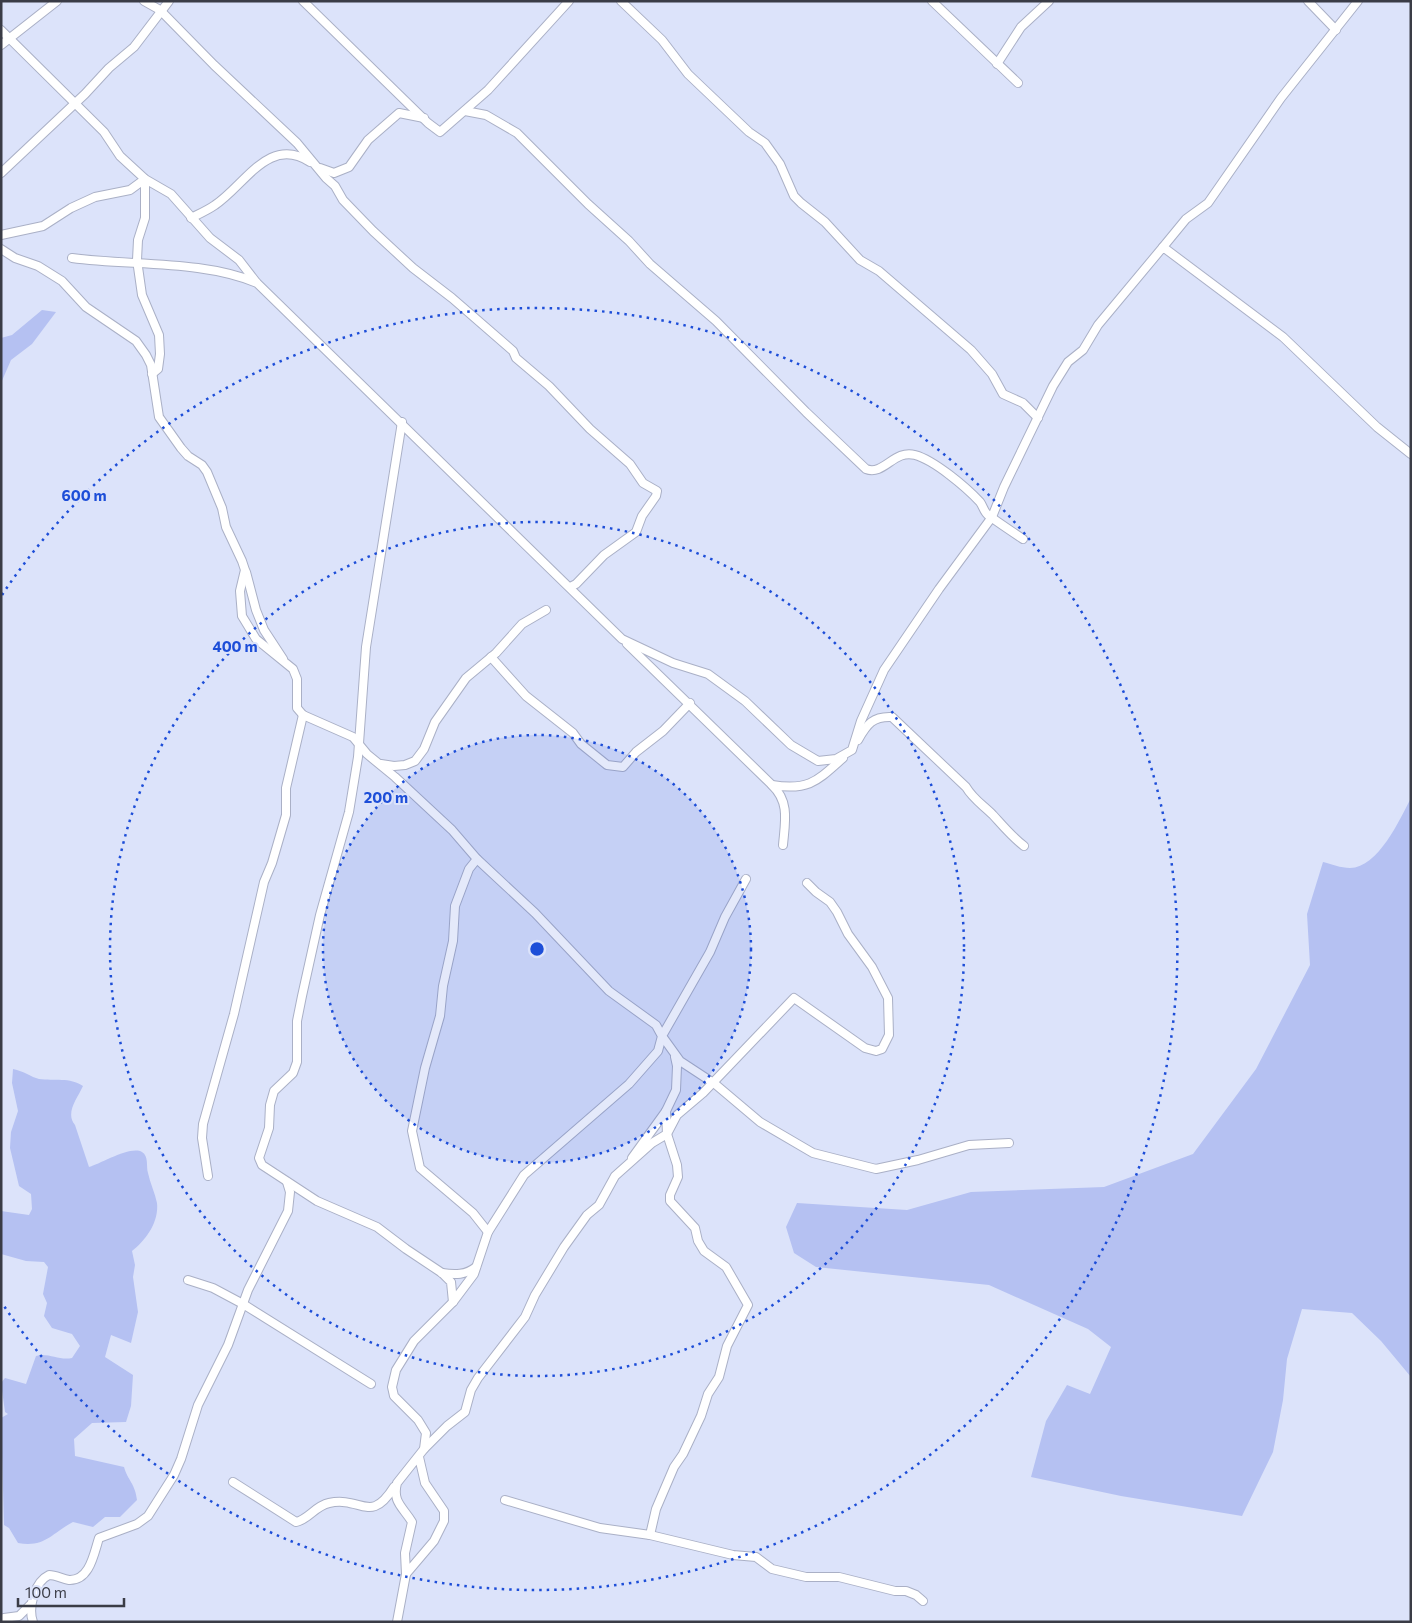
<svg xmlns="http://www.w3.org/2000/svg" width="1412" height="1623" font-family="Commissioner,sans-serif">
	<rect width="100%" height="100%" fill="#dce3fa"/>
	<g fill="#b5c1f2">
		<polygon points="42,310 56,312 32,344 11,360 1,383 1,338 12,335"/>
		<path d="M1411,798v579l-30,-36 -29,-28 -50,-4 -15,50 -4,41 -10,52 -31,64 -121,-20 -90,-19 15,-56 21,-36 23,9 21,-47 -23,-18 -99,-44 -173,-18 -22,-14 -8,-26 11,-24 110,7 64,-18 133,-5 89,-33 63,-85 54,-104 -3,-51 16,-52c8,2 18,6 27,6 28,0 50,-49 61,-70z"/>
		<path d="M13,1069c11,2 18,8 26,10 15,2 31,-2 44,7 -6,13 -18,27 -8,39l14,42c11,-3 42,-22 53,-15 7,4 4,15 6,21 2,10 7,20 9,30 2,19 -11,37 -25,48l3,14 -2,12 5,35 -7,31 -20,-8 -6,22 28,18 -2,31 -5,16 -34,1 -18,16 1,17 49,11c4,14 11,16 13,33l-17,17h-15l-12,10 -20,-5c-21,11 -28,26 -55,21l-9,-15 -5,-3 -3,-107 7,-4 -3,-2 -4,-29 4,-5 21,6 10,-28c12,-4 23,5 36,2l8,-12 -8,-12 -20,-6 -8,-12 3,-13 -4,-9 5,-27 -4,-5 -18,-1 -25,-7v-43l28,4 3,-6 -1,-15 -12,-8 -9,-38 1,-16 7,-21 -6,-28z"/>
	</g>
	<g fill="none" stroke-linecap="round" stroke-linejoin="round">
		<g stroke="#aab0c6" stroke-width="10">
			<g id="street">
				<polyline points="144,1 160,10 214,65 297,143 326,178 335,186 343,200 373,231 413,268 452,298 513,351 516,358 549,386 590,429 630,464 643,483 657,491 656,496 642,516 636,532 604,555 576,584 570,587"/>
				<polyline points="303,1 428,123 440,132 488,90 569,1"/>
				<polyline points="621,1 662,40 688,74 749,132 765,143 780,164 794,196 801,203 825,222 860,260 879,271 971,350 992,374 1003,394 1023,403 1038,418"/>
				<polyline points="932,1 1018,83"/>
				<polyline points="1308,1 1336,30"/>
				<polyline points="1,30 104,132 120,156 145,179 171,194 210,238 239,260 256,282"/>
				<polyline points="1,45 57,1"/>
				<polyline points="997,64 1021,27 1049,1"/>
				<path d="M465,111l21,4 31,18 71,71 41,37 21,23 66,57 90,91 60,57c18,7 28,-20 49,-14 19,5 51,32 65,47 3,4 4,10 8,13 11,8 23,16 35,24"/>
				<polyline points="320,168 334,173 349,167 368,140 399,113 424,118"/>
				<polyline points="1,173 85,94 109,68 134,47 169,1"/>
				<path d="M191,218c8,-4 17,-8 24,-13 30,-20 54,-70 95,-43"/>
				<polyline points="1,235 43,226 71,208 95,197 130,190 145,179 145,218 138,240 137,260 142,295 159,335 160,354 158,369 152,374"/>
				<polyline points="1163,247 1186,219 1208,203 1281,98 1358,1"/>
				<path d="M1,249l14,9 23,8 24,15 24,26 50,34 10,14 5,10 8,52 22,31 7,8 14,9 5,7 15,36 4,19 16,34 3,9 -5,21 2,25 14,23 37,30 4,10v29l6,7 50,22 14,17 28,23 57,53 25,29 58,54 74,78 47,34 6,11 -4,15 -29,33 -105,91 -36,57 -14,42 -21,28 -39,39 -18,29 -4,17 2,9 24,24 8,13 -2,16 -27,34c-5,19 6,24 15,39l-7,31 1,21 28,-33 10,-20v-10l-19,-28 -6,-26"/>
				<path d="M72,258c60,8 131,2 185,25l365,356 51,24 35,11 37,27 46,44 27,16 18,-2 16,-9 9,-29 23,-51 55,-81 53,-72 12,-30 49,-101 15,-24 15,-12 15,-25 65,-78 120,90 94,90 34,27"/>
				<polyline points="402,422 366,647 358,757 349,812 320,915 302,996 297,1021 297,1062 293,1073 274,1091 270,1105 269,1128 259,1158 262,1165 317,1201 377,1227 406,1249 442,1273 451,1282 453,1302"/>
				<polyline points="246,572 256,610 264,630 283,659"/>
				<path d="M627,644l145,141c37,6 45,-4 71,-27"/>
				<polyline points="491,657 526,696 573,733 581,744 607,765 623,767 636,752 663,731 690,703"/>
				<path d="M858,740c9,-16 15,-24 34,-23l74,70c7,12 17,18 27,28 10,11 19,22 31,31"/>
				<polyline points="381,764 394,766 405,765 415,761 424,749 435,722 466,678 496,653 522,624 546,610"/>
				<path d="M772,785c18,17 13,37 11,60"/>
				<polyline points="477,859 469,869 455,906 453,941 443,986 440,1016 425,1068 412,1131 420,1168 473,1213 488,1232"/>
				<polyline points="746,879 725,917 710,952 662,1036 680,1061 715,1084 760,1122 813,1153 876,1169 918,1160 969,1145 1009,1143"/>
				<polyline points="632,1158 666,1111"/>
				<polyline points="208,1176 202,1138 203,1124 234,1014 264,882 272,863 286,815 286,788 303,715"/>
				<path d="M442,1273c13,2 24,2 34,-6"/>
				<polyline points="188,1280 213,1288 243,1304 371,1384"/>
				<polyline points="424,1449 447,1426 465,1412 471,1390 478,1378 525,1317 535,1295 564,1247 587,1215 599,1205 615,1176 652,1143 667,1134 677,1115 703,1093 794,998 865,1048 876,1051 882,1049 889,1035 888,998 872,967 848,934 837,912 830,902 816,892 807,883"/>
				<path d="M233,1482l63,40c13,-3 19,-16 33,-19 33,-7 41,22 65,-16"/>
				<polyline points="505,1500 600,1528 650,1535 733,1555 756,1557 772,1569 806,1577 839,1577 895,1591 906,1591 916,1595 923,1601"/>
				<polyline points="650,1535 656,1509 674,1467 683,1454 701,1416 708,1394 719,1377 727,1346 748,1305 726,1267 704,1251 698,1241 695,1228 670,1201 670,1195 678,1177 677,1165 667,1134 666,1111 676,1090 677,1066 675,1057"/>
				<polyline points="10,1622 4,1618 19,1616 30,1605"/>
				<path d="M33,1622c-5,-14 1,-40 16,-47 7,0 13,4 20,5 21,1 25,-27 30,-42l38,-14 11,-8 26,-41 7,-16 17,-54 30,-60 20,-55 40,-79 2,-19 -3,-10"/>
				<polyline points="397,1622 406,1574"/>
			</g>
		</g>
		<use href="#street" stroke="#fff" stroke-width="8"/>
	</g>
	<circle cx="537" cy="949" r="214" fill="#1d4ed8" fill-opacity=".12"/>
	<g fill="none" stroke="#1d4ed8" stroke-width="2.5" stroke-dasharray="2.5 5">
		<circle cx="537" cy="949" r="214"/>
		<circle cx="537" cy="949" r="427"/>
		<path d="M2 595A641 641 0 1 1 2 1303"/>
	</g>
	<circle cx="537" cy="949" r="8" fill="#1d4ed8" stroke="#dce3fa" stroke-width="2.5"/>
	<g font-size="15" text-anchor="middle" font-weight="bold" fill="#1d4ed8" stroke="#dce3fa" stroke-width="4" stroke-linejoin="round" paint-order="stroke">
		<text x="84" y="501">600 m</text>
		<text x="235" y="652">400 m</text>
		<text x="386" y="803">200 m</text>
	</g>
	<rect width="1412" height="1623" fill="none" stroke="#3a3c46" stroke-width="5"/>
	<path d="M18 1598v8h106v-8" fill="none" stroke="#3a3c46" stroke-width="2.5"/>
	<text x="25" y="1598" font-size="15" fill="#3a3c46" stroke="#dce3fa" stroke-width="4" paint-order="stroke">100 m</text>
</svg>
